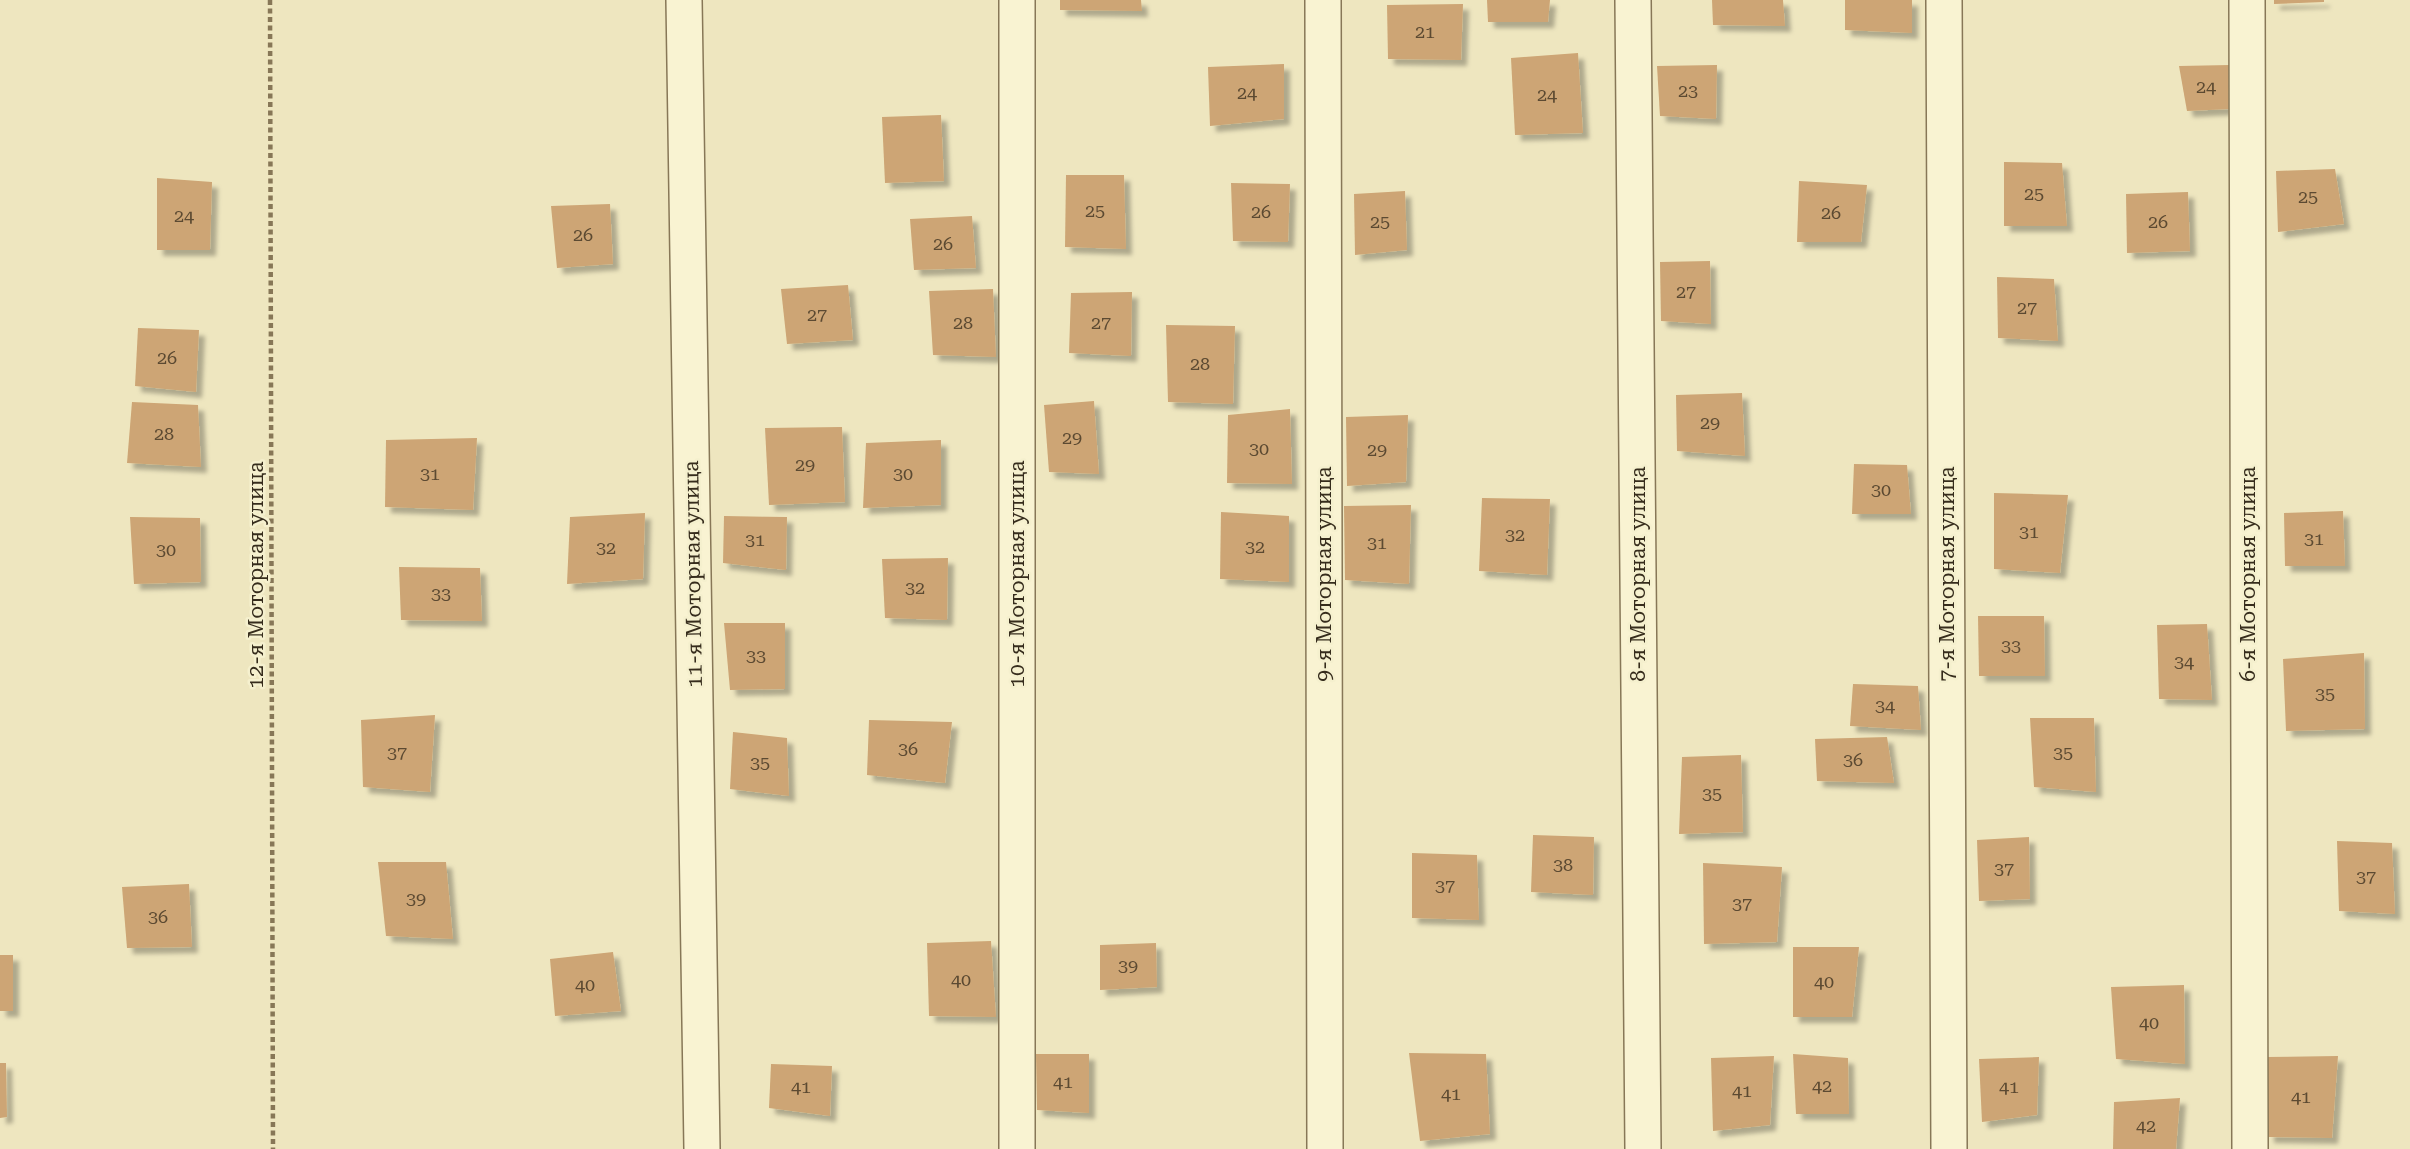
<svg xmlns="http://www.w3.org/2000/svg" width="2410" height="1149" font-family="'Roboto Serif',serif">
	<defs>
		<filter id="shadow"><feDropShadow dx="6" dy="6" stdDeviation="2" flood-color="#0004"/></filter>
	</defs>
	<rect width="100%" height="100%" fill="#eee6bf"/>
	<g fill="#cda574" filter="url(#shadow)">
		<polygon points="1060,0 1141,0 1142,11 1060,10"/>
		<polygon points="1487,0 1550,0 1548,22 1488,22"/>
		<polygon points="1712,0 1783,0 1785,26 1713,25"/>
		<polygon points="1845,0 1912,0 1912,33 1845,30"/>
		<polygon points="2274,0 2324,0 2324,2 2274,4"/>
		<polygon points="1463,4 1461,60 1388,59 1387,5"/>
		<polygon points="1578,53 1583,133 1515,135 1511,58"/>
		<polygon points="1284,64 1284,119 1210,126 1208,67"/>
		<polygon points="1717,65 1716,119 1660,116 1657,66"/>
		<polygon points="2230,65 2229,109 2187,111 2179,66"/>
		<polygon points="941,115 944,181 885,183 882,117"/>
		<polygon points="2004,162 2062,163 2067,226 2004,226"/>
		<polygon points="2335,169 2344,224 2278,232 2276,171"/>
		<polygon points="1066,175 1124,175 1126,249 1065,247"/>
		<polygon points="157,178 212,182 210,250 157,250"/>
		<polygon points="1799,181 1867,185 1861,242 1797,242"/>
		<polygon points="1231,183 1290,184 1288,242 1233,241"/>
		<polygon points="1405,191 1407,250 1355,255 1354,194"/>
		<polygon points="2188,192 2190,251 2127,253 2126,194"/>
		<polygon points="610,204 613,264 557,268 551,206"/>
		<polygon points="972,216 976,268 914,270 910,219"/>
		<polygon points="1710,261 1711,324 1661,321 1660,262"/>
		<polygon points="1997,277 2054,279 2058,341 1998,338"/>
		<polygon points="848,285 853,340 787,344 781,289"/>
		<polygon points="993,289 996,357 933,355 929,291"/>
		<polygon points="1132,292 1131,356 1069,353 1071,293"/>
		<polygon points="1166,325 1235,326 1233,404 1168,402"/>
		<polygon points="138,328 199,330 196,392 135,386"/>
		<polygon points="1742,393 1745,456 1677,451 1676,395"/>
		<polygon points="1094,401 1099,474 1049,472 1044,405"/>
		<polygon points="132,402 198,405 201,467 127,463"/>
		<polygon points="1290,409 1292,484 1227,483 1228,415"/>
		<polygon points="1408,415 1406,482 1347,486 1346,417"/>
		<polygon points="842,427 845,502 769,505 765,428"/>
		<polygon points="477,438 473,510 385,507 386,440"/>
		<polygon points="941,440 941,505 863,508 866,443"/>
		<polygon points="1854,464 1907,465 1911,514 1852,514"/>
		<polygon points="1994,493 2068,495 2060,573 1994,569"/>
		<polygon points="1482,498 1550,499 1547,575 1479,571"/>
		<polygon points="1411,505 1409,584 1345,580 1344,506"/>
		<polygon points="2343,511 2345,566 2285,566 2284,513"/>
		<polygon points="1221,512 1289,516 1289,582 1220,579"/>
		<polygon points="645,513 643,579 567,584 570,517"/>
		<polygon points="724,516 787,517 786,570 723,563"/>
		<polygon points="130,517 200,518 201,582 134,584"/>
		<polygon points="948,558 947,620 885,618 882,559"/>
		<polygon points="399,567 480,568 482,621 401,620"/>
		<polygon points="1978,616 2044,616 2045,676 1979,676"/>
		<polygon points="724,623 785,623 785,689 730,690"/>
		<polygon points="2207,624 2212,700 2159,699 2157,625"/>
		<polygon points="2364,653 2365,729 2286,731 2283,659"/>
		<polygon points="1853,684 1918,686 1921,730 1850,726"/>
		<polygon points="435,715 430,792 363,787 361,720"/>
		<polygon points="2030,718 2094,718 2096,792 2034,787"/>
		<polygon points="869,720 952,722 945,783 867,775"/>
		<polygon points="733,732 787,738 789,796 730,789"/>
		<polygon points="1887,737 1894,783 1817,781 1815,739"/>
		<polygon points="1741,755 1743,832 1679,834 1682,757"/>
		<polygon points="1533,835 1594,837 1593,895 1531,892"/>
		<polygon points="2029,837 2030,899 1979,901 1977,840"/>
		<polygon points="2337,841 2392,843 2395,914 2339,911"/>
		<polygon points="1412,853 1477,855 1479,920 1412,918"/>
		<polygon points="378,862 446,862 453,939 386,936"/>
		<polygon points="1703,863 1782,867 1777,942 1704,944"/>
		<polygon points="189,884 192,947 127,948 122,887"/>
		<polygon points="991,941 996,1017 929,1016 927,943"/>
		<polygon points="1156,943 1157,987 1100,990 1100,945"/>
		<polygon points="1793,947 1859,947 1852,1017 1793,1017"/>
		<polygon points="613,952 621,1011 555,1016 550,959"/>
		<rect x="0" y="955" width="13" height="56"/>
		<polygon points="2184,985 2185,1064 2116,1059 2111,987"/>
		<polygon points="1409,1053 1486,1054 1490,1134 1420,1141"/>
		<polygon points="1036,1054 1089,1054 1089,1113 1037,1110"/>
		<polygon points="1793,1054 1848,1058 1849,1114 1796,1114"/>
		<polygon points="1774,1056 1770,1125 1713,1131 1711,1058"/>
		<polygon points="2338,1056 2332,1138 2268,1137 2267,1057"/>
		<polygon points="2039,1057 2037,1115 1982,1122 1979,1059"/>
		<polygon points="0,1063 6,1063 7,1117 0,1118"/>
		<polygon points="771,1064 832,1066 830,1116 769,1108"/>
		<polygon points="2180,1098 2176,1149 2113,1149 2114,1102"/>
	</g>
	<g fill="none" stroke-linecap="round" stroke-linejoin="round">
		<g stroke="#877757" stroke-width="38">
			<g id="minor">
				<polyline points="684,0 702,1149"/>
				<polyline points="1323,0 1325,1149"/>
				<polyline points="1633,0 1643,1149"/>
				<polyline points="1944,0 1949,1149"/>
				<polyline points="2247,0 2250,1149"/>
				<polyline points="1017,1149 1017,0"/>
			</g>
		</g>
		<polyline stroke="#877757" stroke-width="4.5" stroke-dasharray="5 3.5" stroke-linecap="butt" points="270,0 273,1149"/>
		<use href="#minor" stroke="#f9f3d2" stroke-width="35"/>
	</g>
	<g text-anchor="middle" stroke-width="5" stroke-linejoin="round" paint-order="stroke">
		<g font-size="18" fill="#5c4a32">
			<text x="1425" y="38">21</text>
			<text x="2206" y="93">24</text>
			<text x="1688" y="97">23</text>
			<text x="1247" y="99">24</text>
			<text x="1547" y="101">24</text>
			<text x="2034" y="200">25</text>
			<text x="2308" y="203">25</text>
			<text x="1095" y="217">25</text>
			<text x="1261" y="218">26</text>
			<text x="1831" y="219">26</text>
			<text x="184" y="222">24</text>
			<text x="1380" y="228">25</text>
			<text x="2158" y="228">26</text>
			<text x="583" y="241">26</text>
			<text x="943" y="250">26</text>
			<text x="1686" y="298">27</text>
			<text x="2027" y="314">27</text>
			<text x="817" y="321">27</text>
			<text x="963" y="329">28</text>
			<text x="1101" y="329">27</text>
			<text x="167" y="364">26</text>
			<text x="1200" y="370">28</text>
			<text x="1710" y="429">29</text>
			<text x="164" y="440">28</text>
			<text x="1072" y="444">29</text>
			<text x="1259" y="455">30</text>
			<text x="1377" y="456">29</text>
			<text x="805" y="471">29</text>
			<text x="430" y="480">31</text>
			<text x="903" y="480">30</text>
			<text x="1881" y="496">30</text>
			<text x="2029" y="538">31</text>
			<text x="1515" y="541">32</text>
			<text x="2314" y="545">31</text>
			<text x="755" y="546">31</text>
			<text x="1377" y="549">31</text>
			<text x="1255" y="553">32</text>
			<text x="606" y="554">32</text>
			<text x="166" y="556">30</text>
			<text x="915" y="594">32</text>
			<text x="441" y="600">33</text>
			<text x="2011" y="652">33</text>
			<text x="756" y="662">33</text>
			<text x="2184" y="668">34</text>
			<text x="2325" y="700">35</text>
			<text x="1885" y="712">34</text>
			<text x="908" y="755">36</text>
			<text x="397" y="759">37</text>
			<text x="2063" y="759">35</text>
			<text x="1853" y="766">36</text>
			<text x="760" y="769">35</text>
			<text x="1712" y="800">35</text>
			<text x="1563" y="871">38</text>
			<text x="2004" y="875">37</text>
			<text x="2366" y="883">37</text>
			<text x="1445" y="892">37</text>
			<text x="416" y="905">39</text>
			<text x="1742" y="910">37</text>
			<text x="158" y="923">36</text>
			<text x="1128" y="972">39</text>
			<text x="961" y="986">40</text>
			<text x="1824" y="988">40</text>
			<text x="585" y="991">40</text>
			<text x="2149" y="1029">40</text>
			<text x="1063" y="1088">41</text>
			<text x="1822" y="1092">42</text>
			<text x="801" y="1093">41</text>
			<text x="2009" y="1093">41</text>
			<text x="1742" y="1097">41</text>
			<text x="1451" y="1100">41</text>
			<text x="2301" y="1103">41</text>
			<text x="2146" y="1132">42</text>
		</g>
		<g font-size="21" fill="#362c1c" stroke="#f5f0ce">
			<text transform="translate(693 574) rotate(-91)" y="7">11-я Моторная улица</text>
			<text transform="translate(1017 574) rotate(-90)" y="7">10-я Моторная улица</text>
			<text transform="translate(1324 574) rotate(-90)" y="7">9-я Моторная улица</text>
			<text transform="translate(1638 574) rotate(-90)" y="7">8-я Моторная улица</text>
			<text transform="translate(1947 574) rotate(-90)" y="7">7-я Моторная улица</text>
			<text transform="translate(2248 574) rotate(-90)" y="7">6-я Моторная улица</text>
			<text transform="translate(256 575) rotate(-90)" y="7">12-я Моторная улица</text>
		</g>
	</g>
</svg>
